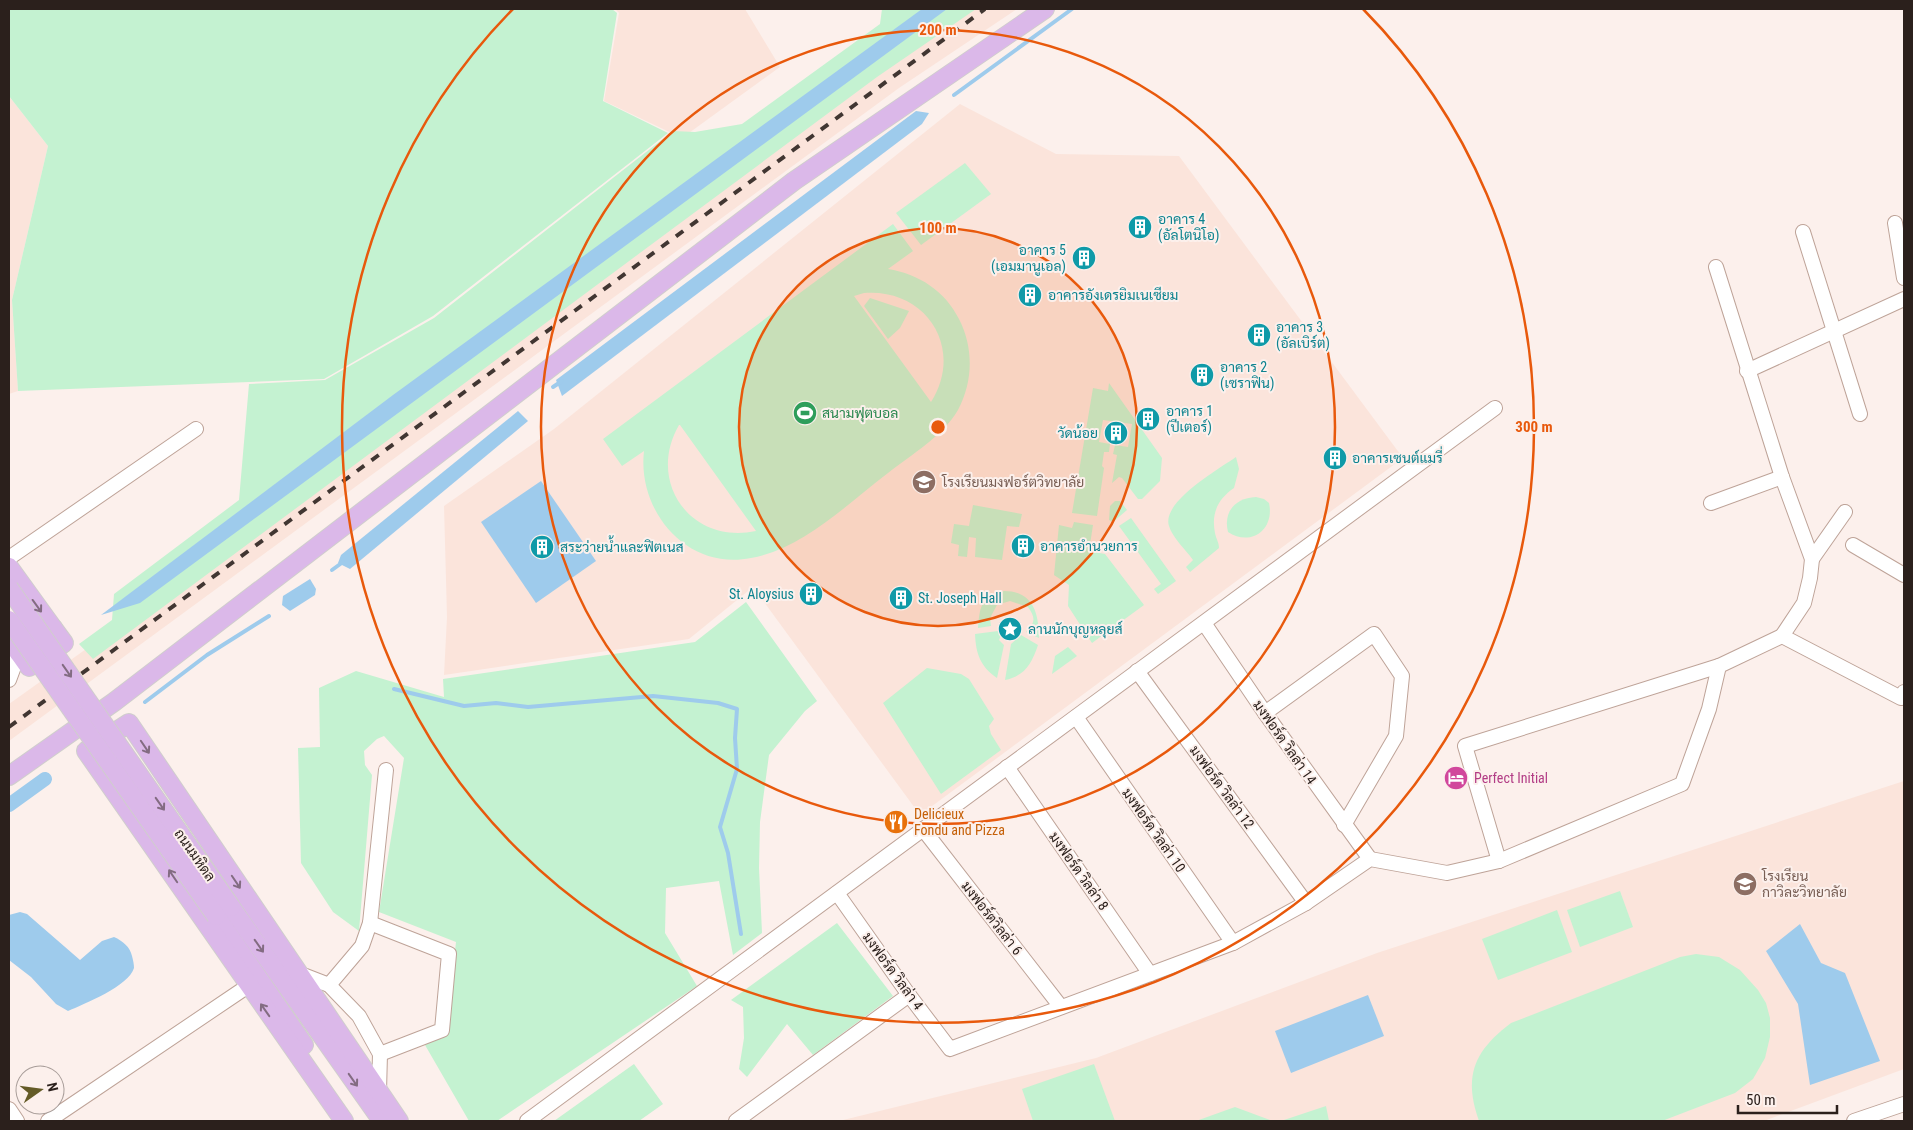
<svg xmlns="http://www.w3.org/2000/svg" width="1913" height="1130" font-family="'Roboto Condensed',Sarabun,sans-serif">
	<rect width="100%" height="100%" fill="#fcf0ec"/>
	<g fill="#fbe4db">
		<polygon points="615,9 745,9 780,67 682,138 604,101 619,13"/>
		<polygon points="963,9 1017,9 899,88 9,741 9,704 390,432"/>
		<polygon points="9,96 48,146 12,300 18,391 9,394"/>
		<polygon points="960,104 1056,154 1179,156 1403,458 920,815 753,587 689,639 444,675 447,617 444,506 554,429"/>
		<polygon points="1904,781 1904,1069 1764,1121 839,1121 1096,1058 1377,953"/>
	</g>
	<g fill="#c4f2d1" fill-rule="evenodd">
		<polygon points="9,9 612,9 617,13 603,101 668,133 433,316 324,379 18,391 12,300 48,146 9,96"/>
		<polygon points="882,9 976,9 877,77 93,659 79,644 112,620 114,594 239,500 249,384 325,380 434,318 673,131 695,132 742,124 880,24"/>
		<polygon points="965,163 991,194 921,245 896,213"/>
		<path d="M893,224l20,27 -25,18c31,5 57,22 71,50 15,29 14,63 -1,91 -16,27 -46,44 -70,63 -41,31 -85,76 -137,85 -64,13 -114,-47 -107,-107l-22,15 -19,-27zM864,293c62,-5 101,55 67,109l-77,-106zM679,425h1l76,106c-65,14 -110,-49 -77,-106z"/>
		<polygon points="870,298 909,311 900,328 888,339 864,306"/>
		<polygon points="1109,383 1162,458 1160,481 1142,499 1138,499 1122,478 1119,477 1112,483 1117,455 1113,454 1115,445 1128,447 1132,424 1103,420 1099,442 1110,444 1109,452 1104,452 1102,466 1104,468 1097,516 1072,513 1093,388 1108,391"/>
		<path d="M1236,457l3,12 -5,19c-16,11 -23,25 -19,45 1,6 4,9 4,15l-29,24 -4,-5 7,-7c-7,-10 -21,-23 -24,-34 -8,-24 50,-57 67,-69z"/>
		<path d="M1256,497l8,2 5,4c6,27 -19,44 -41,29 -5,-20 7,-34 28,-35z"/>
		<polygon points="1115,501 1120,501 1127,510 1113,522 1109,520 1110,506"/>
		<polygon points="973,505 1022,514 1019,527 1007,526 1002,560 975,557 976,538 969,537 967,557 958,556 959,545 951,543 954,524 969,526"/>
		<polygon points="1131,518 1176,581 1158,594 1154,589 1161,584 1119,526"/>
		<polygon points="1074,522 1093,525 1089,551 1105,554 1144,605 1092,643 1068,606 1069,585 1054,575 1059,525 1072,528"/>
		<path d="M1004,591c29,0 35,22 35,47l-13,-6c9,-9 10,-14 2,-25l-18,-6 -13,4 -7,13 1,8 -13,2c2,-21 2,-31 26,-37z"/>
		<polygon points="746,602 817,701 805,711 769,755 760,822 759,868 762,933 733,955 719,881 666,888 665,933 697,986 497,1121 469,1121 425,1045 446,1031 456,942 379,912 404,758 384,736 377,739 364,751 365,765 372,775 359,931 333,912 301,863 298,748 320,747 319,688 356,671 444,697 443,679 695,642"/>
		<path d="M998,631l3,4 -2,5 5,5 -7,33c-17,-12 -21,-24 -22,-44z"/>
		<path d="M1021,635l17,10c-6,18 -13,31 -33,35l6,-36z"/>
		<polygon points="1068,647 1077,656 1052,674 1055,656"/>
		<polygon points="927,668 961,674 969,679 994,719 989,726 991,734 1001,750 941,794 883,703"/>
		<polygon points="1620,891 1633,927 1580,947 1567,910"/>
		<polygon points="1557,910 1572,952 1498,980 1482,939"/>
		<polygon points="837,923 893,996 813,1055 787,1024 747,1077 739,1069 744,1038 743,1007 731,1000"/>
		<path d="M1696,954l23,3 21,13 18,20 8,13 4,15v19l-5,21 -12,21 -18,14 -73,28h-183c-16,-45 -5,-70 32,-98l169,-66z"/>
		<polygon points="634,1064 663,1104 639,1121 554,1121"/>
		<polygon points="1094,1064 1115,1121 1033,1121 1022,1089"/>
		<polygon points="1326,1106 1329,1121 1281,1121"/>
		<polygon points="1235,1107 1273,1121 1196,1121"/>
	</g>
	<g fill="#9ecbec">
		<polygon points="922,9 947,9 140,603 101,615 393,395"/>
		<polygon points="916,111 929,113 922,124 562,396 556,380"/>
		<polygon points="518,411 528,421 350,569 338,563 341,555"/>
		<polygon points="541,481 596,561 536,603 481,522"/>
		<polygon points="310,579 316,589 315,595 290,611 282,605 283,596"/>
		<path d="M20,912l7,2 53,46 22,-19 12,-4c9,4 16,10 18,19 1,4 2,8 2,12 -5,18 -50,36 -66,43l-12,-7 -25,-27 -22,-17v-45z"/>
		<polygon points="1800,924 1821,963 1845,973 1880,1061 1810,1085 1798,1004 1766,951"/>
		<polygon points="1368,995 1384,1036 1291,1073 1275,1031"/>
	</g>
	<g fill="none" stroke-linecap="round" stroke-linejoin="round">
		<g stroke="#9ecbec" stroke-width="4">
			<polyline points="954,95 1072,9"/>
			<polyline points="553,387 562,381"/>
			<polyline points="332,570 343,562"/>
			<polyline points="394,689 464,706 496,703 528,707 653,696 718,703 737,709 735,738 737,769 720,827 728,853 741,934"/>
			<polyline points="145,702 207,655 269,616"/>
		</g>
		<polyline stroke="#9ecbec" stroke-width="14" points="9,805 45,779"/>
		<g stroke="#bea398" stroke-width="16">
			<g id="minor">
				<polyline points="1895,223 1904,278"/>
				<polyline points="1803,232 1860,414"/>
				<polyline points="1747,371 1904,299"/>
				<polyline points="1711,503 1782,477"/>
				<polyline points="1853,545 1904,575"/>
				<polyline points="9,558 196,429"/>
				<polyline points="1812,559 1845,512"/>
				<polyline points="1204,623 1265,713 1370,859"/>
				<polyline points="1782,636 1901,698 1904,692"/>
				<polyline points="1137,671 1306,903"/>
				<polyline points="9,680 19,653"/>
				<polyline points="1265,713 1374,634 1402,676 1396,736 1344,825"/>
				<polyline points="1076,717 1233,943"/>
				<polyline points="1007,767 1150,974"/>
				<polyline points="923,829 1061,1007"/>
				<polyline points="1499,861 1465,746 1719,666"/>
				<polyline points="837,893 909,995 950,1049 1233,943 1306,903 1370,859 1447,873 1499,861 1682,784 1709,709 1719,666 1782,636 1804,603 1810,578 1812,559 1782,477 1716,267"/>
				<polyline points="370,923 449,954 442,1030 380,1054"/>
				<polyline points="298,973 329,985 359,1016 380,1054 379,1091"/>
				<polyline points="329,985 362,946 370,923 386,770"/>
				<polyline points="9,1109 17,1121"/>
				<polyline points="48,1121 248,986"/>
				<polyline points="527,1121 1495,408"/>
				<polyline points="736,1121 909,995"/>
				<polyline points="1854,1121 1904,1104"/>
			</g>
		</g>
		<g stroke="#d0cecd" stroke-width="20">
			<g id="major">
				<polyline points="9,567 53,628 19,653 9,638"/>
				<polyline points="19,653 29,667 64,643 53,628"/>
				<polyline points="9,776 114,702 794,181 1045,9"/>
				<polyline points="231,907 382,1121"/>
				<polyline points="216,916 304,1045"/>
				<polyline points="344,1121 86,751 129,723 399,1121"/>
			</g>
		</g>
		<use href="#minor" stroke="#fff" stroke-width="14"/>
		<use href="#major" stroke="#dbb8e9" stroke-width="18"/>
		<polyline stroke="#413632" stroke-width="4" stroke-dasharray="9 9" stroke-linecap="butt" points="9,727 985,9"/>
		<g stroke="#d0cecd" stroke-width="20" stroke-linecap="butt">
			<g id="major-bridge">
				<polyline points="9,588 231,907"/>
				<polyline points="9,620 216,916"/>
			</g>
		</g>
		<use href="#major-bridge" stroke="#dbb8e9" stroke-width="18"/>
	</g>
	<defs><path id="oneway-shaft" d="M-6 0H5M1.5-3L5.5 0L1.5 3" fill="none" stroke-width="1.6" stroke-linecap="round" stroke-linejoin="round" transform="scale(1.25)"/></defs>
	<g stroke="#836c82">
		<use href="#oneway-shaft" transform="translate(37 606) rotate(54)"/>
		<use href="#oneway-shaft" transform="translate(67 671) rotate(55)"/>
		<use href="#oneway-shaft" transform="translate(145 747) rotate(56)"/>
		<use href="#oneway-shaft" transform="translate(160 804) rotate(55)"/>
		<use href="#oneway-shaft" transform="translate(173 876) rotate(-124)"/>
		<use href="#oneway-shaft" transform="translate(236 882) rotate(56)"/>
		<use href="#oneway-shaft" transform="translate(259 946) rotate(55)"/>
		<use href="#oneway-shaft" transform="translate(265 1010) rotate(-125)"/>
		<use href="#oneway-shaft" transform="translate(353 1080) rotate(55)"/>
	</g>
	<circle cx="938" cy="427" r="199" fill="#e8590c" fill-opacity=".12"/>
	<g fill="none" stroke="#e8590c" stroke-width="2.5">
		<circle cx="938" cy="427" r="199"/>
		<circle cx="938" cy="427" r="397"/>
		<path d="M1363 9A596 596 0 1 1 513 9"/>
	</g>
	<defs>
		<g id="building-disc" transform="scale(1.25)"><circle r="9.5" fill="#0f9aa8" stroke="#fcf0ec"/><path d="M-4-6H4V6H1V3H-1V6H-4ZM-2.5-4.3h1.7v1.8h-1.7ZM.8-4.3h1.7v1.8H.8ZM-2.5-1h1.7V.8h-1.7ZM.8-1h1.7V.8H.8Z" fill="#fff"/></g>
		<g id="stadium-disc" transform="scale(1.25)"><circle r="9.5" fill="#2e9e5b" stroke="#fcf0ec"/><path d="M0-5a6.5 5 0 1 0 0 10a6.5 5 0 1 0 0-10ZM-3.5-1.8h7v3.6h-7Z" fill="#fff"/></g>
		<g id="school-disc" transform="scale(1.25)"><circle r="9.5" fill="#8d6e63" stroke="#fcf0ec"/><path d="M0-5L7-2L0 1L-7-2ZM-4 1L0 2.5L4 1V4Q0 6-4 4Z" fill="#fff"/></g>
		<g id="sight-disc" transform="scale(1.25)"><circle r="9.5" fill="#0f9aa8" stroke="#fcf0ec"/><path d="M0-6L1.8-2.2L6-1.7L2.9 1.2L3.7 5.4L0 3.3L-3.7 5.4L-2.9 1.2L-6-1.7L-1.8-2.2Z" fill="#fff"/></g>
		<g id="hotel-disc" transform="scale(1.25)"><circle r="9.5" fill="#d1479c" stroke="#fcf0ec"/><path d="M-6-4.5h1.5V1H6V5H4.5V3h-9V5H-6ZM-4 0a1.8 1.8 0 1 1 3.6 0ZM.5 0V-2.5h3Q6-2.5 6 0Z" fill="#fff"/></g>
		<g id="restaurant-disc" transform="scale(1.25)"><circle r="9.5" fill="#e8710a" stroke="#fcf0ec"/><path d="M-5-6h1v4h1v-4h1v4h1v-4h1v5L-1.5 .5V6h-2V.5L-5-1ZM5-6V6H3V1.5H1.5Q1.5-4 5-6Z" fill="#fff"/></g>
	</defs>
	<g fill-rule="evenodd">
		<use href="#building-disc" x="1140" y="227"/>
		<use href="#building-disc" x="1084" y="258"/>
		<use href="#building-disc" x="1030" y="295"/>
		<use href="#building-disc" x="1259" y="335"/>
		<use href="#building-disc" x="1202" y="375"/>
		<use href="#stadium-disc" x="805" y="413"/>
		<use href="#building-disc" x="1148" y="419"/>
		<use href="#building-disc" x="1116" y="433"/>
		<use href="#building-disc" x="1335" y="458"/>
		<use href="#school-disc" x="924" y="482"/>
		<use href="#building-disc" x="1023" y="546"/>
		<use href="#building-disc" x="542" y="547"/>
		<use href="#building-disc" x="811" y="594"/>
		<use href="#building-disc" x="901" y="598"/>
		<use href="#sight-disc" x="1010" y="629"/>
		<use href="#hotel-disc" x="1456" y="778"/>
		<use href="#restaurant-disc" x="896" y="822"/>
		<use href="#school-disc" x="1745" y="884"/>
	</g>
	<g text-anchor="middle" stroke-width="4" stroke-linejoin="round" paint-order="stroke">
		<g font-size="14" fill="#0d838f" stroke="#fcf0ec" text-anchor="start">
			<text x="1158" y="224">อาคาร 4<tspan x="1158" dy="16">(อัลโตนิโอ)</tspan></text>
			<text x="1066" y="255" text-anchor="end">อาคาร 5<tspan x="1066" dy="16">(เอมมานูเอล)</tspan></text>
			<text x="1048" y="300">อาคารอังเดรยิมเนเซียม</text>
			<text x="1276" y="332">อาคาร 3<tspan x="1276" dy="16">(อัลเบิร์ต)</tspan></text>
			<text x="1220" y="372">อาคาร 2<tspan x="1220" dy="16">(เซราฟิน)</tspan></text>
			<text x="1166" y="416">อาคาร 1<tspan x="1166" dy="16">(ปีเตอร์)</tspan></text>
			<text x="1098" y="438" text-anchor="end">วัดน้อย</text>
			<text x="1352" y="463">อาคารเซนต์แมรี่</text>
			<text x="1040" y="551">อาคารอำนวยการ</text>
			<text x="560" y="552">สระว่ายน้ำและฟิตเนส</text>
			<text x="794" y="599" text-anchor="end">St. Aloysius</text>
			<text x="918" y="603">St. Joseph Hall</text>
			<text x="1028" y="634">ลานนักบุญหลุยส์</text>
		</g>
		<g font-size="14" fill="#27864d" stroke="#fcf0ec" text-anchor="start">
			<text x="822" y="418">สนามฟุตบอล</text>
		</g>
		<g font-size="14" fill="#785e54" stroke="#fcf0ec" text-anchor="start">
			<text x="942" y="487">โรงเรียนมงฟอร์ตวิทยาลัย</text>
			<text x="1762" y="881">โรงเรียน<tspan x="1762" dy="16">กาวิละวิทยาลัย</tspan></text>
		</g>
		<g font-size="14" fill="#2b201c" stroke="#fcf0ec">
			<text transform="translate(1285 742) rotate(55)" y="5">มงฟอร์ด วิลล่า 14</text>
			<text transform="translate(1222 787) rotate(54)" y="5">มงฟอร์ด วิลล่า 12</text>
			<text transform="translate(1154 830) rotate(55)" y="5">มงฟอร์ด วิลล่า 10</text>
			<text transform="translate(195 855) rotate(55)" y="5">ถนนมหิดล</text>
			<text transform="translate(1079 871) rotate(55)" y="5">มงฟอร์ด วิลล่า 8</text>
			<text transform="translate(992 918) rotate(52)" y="5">มงฟอร์ตวิลล่า 6</text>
			<text transform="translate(893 971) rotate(54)" y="5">มงฟอร์ด วิลล่า 4</text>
		</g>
		<g font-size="14" fill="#b23c85" stroke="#fcf0ec" text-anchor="start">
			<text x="1474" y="783">Perfect Initial</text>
		</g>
		<g font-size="14" fill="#c56008" stroke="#fcf0ec" text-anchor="start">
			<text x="914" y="819">Delicieux<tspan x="914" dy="16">Fondu and Pizza</tspan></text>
		</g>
	</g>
	<circle cx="938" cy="427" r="8" fill="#e8590c" stroke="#fcf0ec" stroke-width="2.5"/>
	<g font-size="15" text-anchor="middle" font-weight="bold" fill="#e8590c" stroke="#fcf0ec" stroke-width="4" stroke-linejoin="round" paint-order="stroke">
		<text x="938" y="35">200 m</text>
		<text x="938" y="233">100 m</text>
		<text x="1534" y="432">300 m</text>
	</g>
	<rect width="1913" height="1130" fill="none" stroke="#2b201c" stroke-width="20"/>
	<g transform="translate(40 1090) rotate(76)"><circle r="24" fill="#fcf0ec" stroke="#a89d99"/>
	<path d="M0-4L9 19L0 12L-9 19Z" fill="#645b27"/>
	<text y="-8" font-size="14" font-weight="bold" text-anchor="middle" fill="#2b201c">N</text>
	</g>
	<path d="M1738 1105v8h99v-8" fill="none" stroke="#2b201c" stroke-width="2.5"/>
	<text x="1746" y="1105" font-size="15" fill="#2b201c" stroke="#fcf0ec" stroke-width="4" paint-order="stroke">50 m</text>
</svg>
